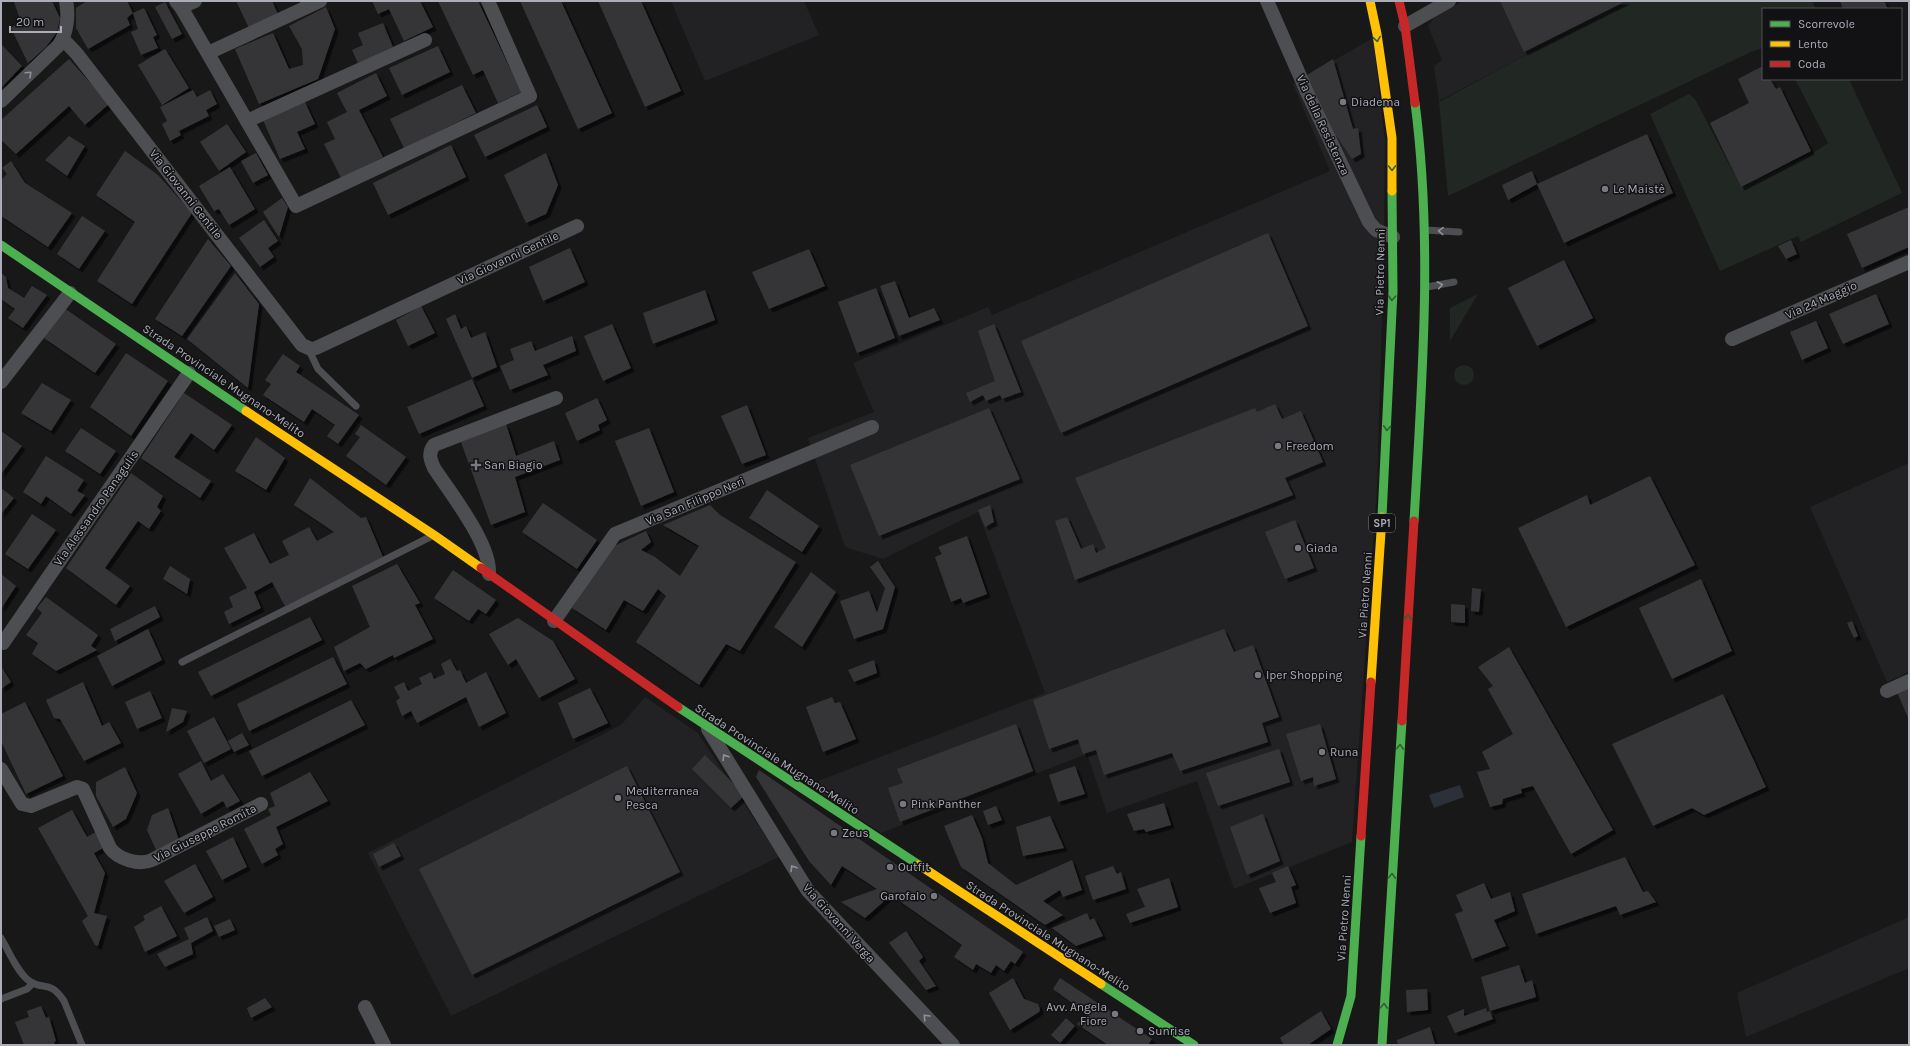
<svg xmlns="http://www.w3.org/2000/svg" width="1910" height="1046" font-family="Karla,sans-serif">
	<defs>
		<filter id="shadow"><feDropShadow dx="3.5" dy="3.5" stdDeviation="0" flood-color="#0009"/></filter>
	</defs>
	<rect width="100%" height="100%" fill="#181818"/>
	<g fill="#222224">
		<polygon points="671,1 804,1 819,35 705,81"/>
		<polygon points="1463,1 1628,1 1439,101 1434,66 1442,60 1428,26 1435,16"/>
		<polygon points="1373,38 1385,141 1384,250 1377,486 1352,842 1234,889 1197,781 1107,813 1087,754 881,833 808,785 1045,693 978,512 883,559 845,547 808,438 874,412 853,363 988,307 992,315 1330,171 1293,84"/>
		<polygon points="1909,463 1909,672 1887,682 1810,507"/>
		<polygon points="645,697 698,733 779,857 451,1016 368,853 621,725"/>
		<polygon points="1909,917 1909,968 1746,1037 1737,993"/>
	</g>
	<g fill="#212722">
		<polygon points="1626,1 1812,1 1816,9 1763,9 1763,48 1751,52 1448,196 1439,102"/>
		<polygon points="1795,79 1849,79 1902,193 1801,242 1798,236 1720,271 1650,114 1689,94 1695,99 1741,187 1813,153 1828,143"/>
		<polygon points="1478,294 1450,341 1450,308"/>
		<circle cx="1464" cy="375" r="10"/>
	</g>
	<polygon fill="#2c3139" points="1460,785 1464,797 1434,808 1429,795"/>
	<g fill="#363638" filter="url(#shadow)">
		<polygon points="17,1 52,1 60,18 57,32 46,47 28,63 11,28 21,22 14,2"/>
		<polygon points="87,1 127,1 133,13 127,18 130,25 88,49 76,28 76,8"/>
		<polygon points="236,1 272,1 278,14 249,28"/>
		<polygon points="372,1 420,1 433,27 404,41 389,9 378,14"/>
		<polygon points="438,1 478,1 521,92 498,103 483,70 473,75"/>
		<polygon points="520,1 561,1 612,113 578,129"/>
		<polygon points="598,1 641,1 681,91 645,107"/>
		<polygon points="1500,1 1626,1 1524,52"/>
		<polygon points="1840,1 1884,1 1888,9 1843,9"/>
		<polygon points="165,2 182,34 172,39 155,7"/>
		<polygon points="326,7 335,29 318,79 259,104 235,49 273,33 289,69 303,65 302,49 289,26"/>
		<polygon points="144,8 157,35 153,37 158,48 141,55 131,32 138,29 133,13"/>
		<polygon points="383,23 393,47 358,63 352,50 363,45 358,33"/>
		<polygon points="1,44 22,66 1,88"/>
		<polygon points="438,46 450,72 402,95 389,68"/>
		<polygon points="165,49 189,88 162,105 138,65"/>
		<polygon points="69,59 109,104 85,125 69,106 16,154 1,140 1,120"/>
		<polygon points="1333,59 1353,129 1358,128 1361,154 1352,159 1335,134 1307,75"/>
		<polygon points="1763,66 1763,79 1770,79 1776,89 1780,87 1811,151 1741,187 1710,123 1749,103 1738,79"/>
		<polygon points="376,73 387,96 359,110 383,157 341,178 324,144 335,139 327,122 347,112 337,93"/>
		<polygon points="462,85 476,113 404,148 390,119"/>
		<polygon points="193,90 197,97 210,90 217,104 206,110 209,116 179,131 181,135 170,141 162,124 167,121 160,107"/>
		<polygon points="305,102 315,124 297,132 305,149 280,159 263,120"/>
		<polygon points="537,105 547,127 485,157 474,135"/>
		<polygon points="227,124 246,152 219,171 200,142"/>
		<polygon points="1647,134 1673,193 1564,243 1537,184"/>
		<polygon points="69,136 85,146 67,176 45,160"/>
		<polygon points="451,145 466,177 388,215 373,183"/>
		<polygon points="125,151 158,175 192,213 132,304 97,281 135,222 96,195"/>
		<polygon points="256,153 268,175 253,183 241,161"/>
		<polygon points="546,153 558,185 546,214 526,223 504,175"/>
		<polygon points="11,161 25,183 72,213 48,247 1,216 1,180 7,174 2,168"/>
		<polygon points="230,167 255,209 229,225 219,209 214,211 199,186"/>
		<polygon points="1532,171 1537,184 1508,200 1502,185"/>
		<polygon points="282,198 288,207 279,237 263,212"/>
		<polygon points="1909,207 1909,247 1862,268 1847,234"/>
		<polygon points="82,216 105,231 79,269 57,254"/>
		<polygon points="264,220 278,241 268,248 274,257 260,267 239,238"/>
		<polygon points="1268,233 1308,326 1061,433 1021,341"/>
		<polygon points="208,239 231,266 182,336 155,319"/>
		<polygon points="1791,240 1797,254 1786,259 1778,246"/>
		<polygon points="570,248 585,282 543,301 529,267"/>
		<polygon points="809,249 825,286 769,309 752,272"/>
		<polygon points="1564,260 1593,318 1537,346 1508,288"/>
		<polygon points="1,273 6,277 8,288 24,298 32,286 47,295 23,328 8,318 15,309 1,299"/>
		<polygon points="235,273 259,304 248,388 187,339"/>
		<polygon points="895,281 909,318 934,308 940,320 899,336 880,286"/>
		<polygon points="876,288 895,338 857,353 838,302"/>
		<polygon points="705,290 715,320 653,344 643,313"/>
		<polygon points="1876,294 1889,324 1843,344 1829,314"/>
		<polygon points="421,306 435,333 408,346 396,320"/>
		<polygon points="64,308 116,344 95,373 44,338"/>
		<polygon points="455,314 461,329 466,326 471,338 485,332 497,367 472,378 446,319"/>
		<polygon points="1816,321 1828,348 1802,360 1790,332"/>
		<polygon points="612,324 631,368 603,381 584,336"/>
		<polygon points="994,324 1021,392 1002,399 1000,395 986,401 983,395 970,402 966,393 995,381 978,331"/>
		<polygon points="572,336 576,351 543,365 548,375 510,390 500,366 514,360 510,349 531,341 535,351"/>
		<polygon points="126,353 168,381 131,436 90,407"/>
		<polygon points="283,354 300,366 296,372 359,415 338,444 327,436 335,425 312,409 304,422 263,395 271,384 265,380"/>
		<polygon points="472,379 484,406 419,434 407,407"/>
		<polygon points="42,383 71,400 51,431 21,413"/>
		<polygon points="184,393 232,425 214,450 191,433 174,457 211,481 200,498 141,458"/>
		<polygon points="597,398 607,420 598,425 600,430 577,441 565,413"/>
		<polygon points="1275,404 1282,419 1301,411 1323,462 1285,478 1293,495 1075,580 1055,521 1067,517 1081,549 1093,544 1096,553 1106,548 1075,478 1255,408 1257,412"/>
		<polygon points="747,405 766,455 742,464 721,416"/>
		<polygon points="989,408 1020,479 879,536 850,465"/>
		<polygon points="506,424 516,456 554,441 560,460 515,477 525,512 491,525 461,442"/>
		<polygon points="361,425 406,457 386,485 346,456 360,437 355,434"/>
		<polygon points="81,428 116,451 100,474 65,451"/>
		<polygon points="649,428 674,492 641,506 615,441"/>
		<polygon points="1,431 22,446 1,474"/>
		<polygon points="256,437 285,458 266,490 235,471"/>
		<polygon points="46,456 84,480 77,491 85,495 71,514 46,496 41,504 23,492"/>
		<polygon points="131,473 163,496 157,507 161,511 149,529 138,521 105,568 130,586 116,605 66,568"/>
		<polygon points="1650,476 1695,565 1566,627 1518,528 1587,495 1590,505"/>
		<polygon points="310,478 361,518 366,517 383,557 285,606 272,582 254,592 261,608 229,624 224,612 233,607 229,597 247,588 224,548 254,533 270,564 289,555 282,541 309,527 317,541 334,532 294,505"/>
		<polygon points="1,488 14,498 1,514"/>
		<polygon points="767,490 819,526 802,552 749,518"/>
		<polygon points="543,503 597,540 577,569 522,532"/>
		<polygon points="710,505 720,515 796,562 740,651 726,644 699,685 636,642 666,596 658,589 643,611 624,600 606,630 572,608 612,547 646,531 651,542 641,550 655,557 680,576 699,546 663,525"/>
		<polygon points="990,505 994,522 985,527 978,510"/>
		<polygon points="32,514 56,530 28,569 5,554"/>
		<polygon points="1295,520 1314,568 1285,579 1265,532"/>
		<polygon points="967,536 987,594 963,603 961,598 951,602 935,557 942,554 938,547"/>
		<polygon points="878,561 895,587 883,629 854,639 840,601 869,591 877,613 885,588 870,567"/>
		<polygon points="397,564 420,603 415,605 433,639 394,658 393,655 366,669 360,663 344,671 334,647 370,627 352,586"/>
		<polygon points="170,566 190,579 187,594 163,579"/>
		<polygon points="453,570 496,600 486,614 478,609 469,621 434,598"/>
		<polygon points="811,572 836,592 802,647 774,627"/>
		<polygon points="1,574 16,586 1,609"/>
		<polygon points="1701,579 1732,651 1672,679 1639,608"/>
		<polygon points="1472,588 1481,589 1479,612 1471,611"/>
		<polygon points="46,597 98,635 91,646 97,650 56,671 32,654 38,643 26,635 42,613 37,608"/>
		<polygon points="1451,604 1465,605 1465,623 1451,622"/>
		<polygon points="155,606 160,617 115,641 110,629"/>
		<polygon points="310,617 322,640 211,696 198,672"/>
		<polygon points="518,618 553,641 575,679 539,698 516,659 508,665 489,634"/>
		<polygon points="1852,621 1858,636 1854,638 1847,623"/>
		<polygon points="148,629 162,660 112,686 97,656"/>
		<polygon points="1224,629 1234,652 1253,645 1279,717 1262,723 1268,742 1180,771 1172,753 1104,775 1096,750 1083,754 1078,739 1049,749 1033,700"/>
		<polygon points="1509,647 1613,830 1571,854 1533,786 1521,789 1522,793 1503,799 1502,804 1490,807 1477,772 1490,769 1482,752 1513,734 1488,689 1493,686 1478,667"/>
		<polygon points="333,657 347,684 249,731 237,704"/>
		<polygon points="450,659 457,671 460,670 466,683 486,672 506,713 479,727 466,697 417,723 411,711 402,716 396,701 400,698 394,687 404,682 408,691 422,684 419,678 431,672 434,679 445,674 441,664"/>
		<polygon points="874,660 877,673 854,682 848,670"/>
		<polygon points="1,666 11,682 1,689"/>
		<polygon points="83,682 102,726 109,722 121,743 84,761 60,719 54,718 46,700"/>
		<polygon points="1909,687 1909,720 1897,692"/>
		<polygon points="590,688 608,723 573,739 558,703"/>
		<polygon points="150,691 162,718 137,729 125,702"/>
		<polygon points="1723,694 1766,787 1704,815 1692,808 1653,826 1612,744"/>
		<polygon points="832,697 835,703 840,702 856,739 823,752 806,707"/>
		<polygon points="351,700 365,725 262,776 249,751"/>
		<polygon points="25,702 63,776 26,794 1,741 1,714"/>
		<polygon points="172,708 187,711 183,722 166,732"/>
		<polygon points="214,717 231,749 204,763 187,731"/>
		<polygon points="1016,724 1033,771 900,822 888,788 903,783 897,769"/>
		<polygon points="1320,724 1336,779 1314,786 1313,777 1301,781 1286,734"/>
		<polygon points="242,733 249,745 234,752 228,741"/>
		<polygon points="1279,749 1290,782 1218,806 1206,773"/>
		<polygon points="705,755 745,795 731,808 692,769"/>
		<polygon points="201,761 211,781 223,774 240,801 227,808 223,801 201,814 178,774"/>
		<polygon points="627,766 680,872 472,975 419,869"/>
		<polygon points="1075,766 1085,794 1058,802 1049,775"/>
		<polygon points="125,767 137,793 126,819 113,827 96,796 96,782"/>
		<polygon points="759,770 1023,952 1015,964 1011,961 1004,971 996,965 991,973 976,964 973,970 954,957 962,945 891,895 865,918 841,902 877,889 842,866 831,885 809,861 756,777"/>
		<polygon points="310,772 328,801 276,827 283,844 275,849 278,855 262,864 244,829 271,815 268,809 275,806 270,793"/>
		<polygon points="1164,803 1171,825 1146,832 1144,829 1134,831 1127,814"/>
		<polygon points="996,806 1002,820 988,825 983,811"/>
		<polygon points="168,808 179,840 156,850 147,830 152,815"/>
		<polygon points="72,810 87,837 98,831 105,847 94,853 105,873 94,913 107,916 98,946 95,945 82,921 88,916 38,828"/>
		<polygon points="1263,814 1280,861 1247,875 1230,827"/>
		<polygon points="972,815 982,838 988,863 1016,885 1072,860 1082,890 1063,897 1060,890 1043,901 1063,915 1045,925 961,867 944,826"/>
		<polygon points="1050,816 1064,848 1023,856 1016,827"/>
		<polygon points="233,837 247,867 222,880 206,851"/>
		<polygon points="394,843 401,856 379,867 373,854"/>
		<polygon points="1625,857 1643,892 1648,891 1656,902 1620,915 1616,906 1536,934 1522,894"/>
		<polygon points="195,864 213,897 184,913 164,881"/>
		<polygon points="1113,866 1117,874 1121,872 1126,889 1093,900 1085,876"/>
		<polygon points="1288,866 1296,885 1291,887 1296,903 1270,913 1259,888 1276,882 1272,873"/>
		<polygon points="1169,878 1178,907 1130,923 1126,914 1145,907 1137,889"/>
		<polygon points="1484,883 1491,899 1510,892 1515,911 1494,920 1506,946 1472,959 1455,914 1463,911 1456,895"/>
		<polygon points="161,906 177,936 145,952 134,927 145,920 143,916"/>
		<polygon points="1087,913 1090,920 1094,918 1103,936 1076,946 1052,928"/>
		<polygon points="207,917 213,931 191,943 193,954 165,967 157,954 189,939 184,928"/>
		<polygon points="230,919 235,930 219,937 214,926"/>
		<polygon points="906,931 923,957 919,961 936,986 926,990 889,943"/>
		<polygon points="1519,965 1525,983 1532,980 1536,997 1490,1011 1493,1019 1455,1033 1447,1016 1464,1009 1464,1016 1486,1008 1487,1012 1490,1011 1481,977"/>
		<polygon points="1013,978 1024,999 1038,1004 1040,1009 1039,1012 1010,1030 989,993"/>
		<polygon points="1060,978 1152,1039 1148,1045 1108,1045 1077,1024 1087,1014 1053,989"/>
		<polygon points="1427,989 1428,1010 1407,1012 1406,990"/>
		<polygon points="265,998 272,1007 251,1018 247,1008"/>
		<polygon points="41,1006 46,1018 49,1017 56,1041 54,1042 55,1045 24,1045 15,1022 29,1017 27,1011"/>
		<polygon points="1321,1011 1331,1029 1308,1045 1284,1045 1280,1038"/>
		<polygon points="1066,1018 1075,1026 1060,1043 1051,1035"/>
		<polygon points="1430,1027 1435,1044 1398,1045 1397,1040"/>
	</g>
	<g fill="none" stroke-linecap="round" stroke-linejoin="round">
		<g stroke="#4d4e51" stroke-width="7">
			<polyline points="1425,230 1459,232"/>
			<polyline points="1427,287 1454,282"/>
			<polyline points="308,348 318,369 356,406"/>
			<polyline points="182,662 432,536"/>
			<path d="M1,938c8,13 15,32 27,42 15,12 21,-2 36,21l18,44"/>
			<polyline points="1,999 27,989 33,983"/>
		</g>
		<g stroke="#4d4e51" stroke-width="14">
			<polyline points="176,1 181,7 195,1"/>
			<polyline points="1267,1 1307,92 1369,222 1376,230 1393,237"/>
			<polyline points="181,7 296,206 530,96 488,1"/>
			<polyline points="1405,26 1449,1"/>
			<polyline points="63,39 77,54 302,345 311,349 316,348 577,226"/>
			<polyline points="208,53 320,1"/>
			<path d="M1,101l58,-56c8,-12 10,-30 7,-44"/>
			<polyline points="247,121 425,40"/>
			<polyline points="1732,339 1909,262"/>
			<polyline points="1,382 70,293"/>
			<path d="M489,574c2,-30 -38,-80 -55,-106 -4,-9 -6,-15 0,-23l122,-47"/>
			<polyline points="554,621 615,534 872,427"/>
			<polyline points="3,643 189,373"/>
			<polyline points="1887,691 1909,681"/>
			<polyline points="708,729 808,891 953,1045"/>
			<path d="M1,769l21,35 9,2 46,-19 6,2 27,59c8,11 29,18 42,12l109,-56"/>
			<polyline points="365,1007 384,1045"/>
		</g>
		<g stroke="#4caf50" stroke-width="9">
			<polyline points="1,245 246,411"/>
			<polyline points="1382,517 1393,291 1392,191"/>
			<path d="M1414,521c8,-139 19,-280 1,-418"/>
			<polyline points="678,707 919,865"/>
			<polyline points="1101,984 1194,1045"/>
			<polyline points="1337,1045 1351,996 1361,836"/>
			<polyline points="1382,1045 1402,721"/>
		</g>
		<g stroke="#ffc107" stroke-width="9">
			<polyline points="1370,1 1377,34 1392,138 1392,191"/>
			<polyline points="246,411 434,535 481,568"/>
			<polyline points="1371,682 1382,517"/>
			<polyline points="919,865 1101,984"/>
		</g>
		<g stroke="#c62828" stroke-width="9">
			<polyline points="1399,1 1405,26 1415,103"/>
			<polyline points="481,568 678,707"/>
			<polyline points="1402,721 1414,521"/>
			<polyline points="1361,836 1371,682"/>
		</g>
	</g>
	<defs><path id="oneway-chevron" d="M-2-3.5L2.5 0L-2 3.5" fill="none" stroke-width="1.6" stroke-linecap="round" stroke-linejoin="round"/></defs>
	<g stroke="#2f6032">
		<use href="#oneway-chevron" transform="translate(1377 39) rotate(81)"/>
		<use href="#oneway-chevron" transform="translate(1392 168) rotate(89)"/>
		<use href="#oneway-chevron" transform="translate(1392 298) rotate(93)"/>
		<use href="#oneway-chevron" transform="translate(1387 428) rotate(93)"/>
		<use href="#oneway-chevron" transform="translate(1408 617) rotate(-87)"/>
		<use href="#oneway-chevron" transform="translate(1400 747) rotate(-87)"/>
		<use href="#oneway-chevron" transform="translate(1392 876) rotate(-87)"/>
		<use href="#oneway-chevron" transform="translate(1384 1006) rotate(-87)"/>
	</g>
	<g stroke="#8f9099">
		<use href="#oneway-chevron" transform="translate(29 74) rotate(-43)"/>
		<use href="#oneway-chevron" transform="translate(1441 231) rotate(-177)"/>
		<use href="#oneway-chevron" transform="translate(1440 285) rotate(-11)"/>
		<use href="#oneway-chevron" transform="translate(725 757) rotate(-122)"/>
		<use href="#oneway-chevron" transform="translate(793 868) rotate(-122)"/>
		<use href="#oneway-chevron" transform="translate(926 1017) rotate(-133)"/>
	</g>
	<g fill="#787980" stroke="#121214" stroke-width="1.5">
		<circle cx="1343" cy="102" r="4"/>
		<circle cx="1605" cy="189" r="4"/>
		<circle cx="1278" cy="446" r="4"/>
		<path d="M474 459h4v4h4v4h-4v4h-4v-4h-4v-4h4z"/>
		<circle cx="1298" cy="548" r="4"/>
		<circle cx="1258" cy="675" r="4"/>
		<circle cx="1322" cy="752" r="4"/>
		<circle cx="618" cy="798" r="4"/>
		<circle cx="903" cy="804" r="4"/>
		<circle cx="834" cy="833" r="4"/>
		<circle cx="890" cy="867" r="4"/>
		<circle cx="934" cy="896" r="4"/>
		<circle cx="1115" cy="1014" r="4"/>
		<circle cx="1140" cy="1031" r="4"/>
	</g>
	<g text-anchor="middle" stroke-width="3" stroke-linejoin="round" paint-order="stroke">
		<rect fill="#121214" stroke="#7d7e87" stroke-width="1" x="1369" y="514" width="26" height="18" rx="3"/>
		<g font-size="11" font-weight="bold" fill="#abadb8">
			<text x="1382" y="527">SP1</text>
		</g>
		<g font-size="12" fill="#abadb8" stroke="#121214" text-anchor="start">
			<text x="1351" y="106">Diadema</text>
			<text x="1613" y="193">Le Maistè</text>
			<text x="1286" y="450">Freedom</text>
			<text x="484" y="469">San Biagio</text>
			<text x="1306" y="552">Giada</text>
			<text x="1266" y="679">Iper Shopping</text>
			<text x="1330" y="756">Runa</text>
			<text x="626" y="795">Mediterranea<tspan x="626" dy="14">Pesca</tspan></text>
			<text x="911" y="808">Pink Panther</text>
			<text x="842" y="837">Zeus</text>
			<text x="898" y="871">Outfit</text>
			<text x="926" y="900" text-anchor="end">Garofalo</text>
			<text x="1107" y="1011" text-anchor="end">Avv. Angela<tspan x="1107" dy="14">Fiore</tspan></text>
			<text x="1148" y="1035">Sunrise</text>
		</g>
		<g font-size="12" fill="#abadb8" stroke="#121214">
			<text transform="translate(1323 125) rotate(65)" y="4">Via della Resistenza</text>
			<text transform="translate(186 194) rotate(52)" y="4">Via Giovanni Gentile</text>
			<text transform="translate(508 258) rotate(-25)" y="4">Via Giovanni Gentile</text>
			<text transform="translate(1380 272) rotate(-89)" y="4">Via Pietro Nenni</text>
			<text transform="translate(1821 300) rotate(-24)" y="4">Via 24 Maggio</text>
			<text transform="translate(224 381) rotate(34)" y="4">Strada Provinciale Mugnano-Melito</text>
			<text transform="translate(695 501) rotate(-23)" y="4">Via San Filippo Neri</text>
			<text transform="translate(96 508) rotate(-55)" y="4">Via Alessandro Panagulis</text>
			<text transform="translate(1365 595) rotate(-86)" y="4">Via Pietro Nenni</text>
			<text transform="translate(777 759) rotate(33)" y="4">Strada Provinciale Mugnano-Melito</text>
			<text transform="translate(205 833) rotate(-27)" y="4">Via Giuseppe Romita</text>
			<text transform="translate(1344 918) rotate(-86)" y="4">Via Pietro Nenni</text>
			<text transform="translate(839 923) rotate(48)" y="4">Via Giovanni Verga</text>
			<text transform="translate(1048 936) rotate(33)" y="4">Strada Provinciale Mugnano-Melito</text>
		</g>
	</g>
	<rect width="1910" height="1046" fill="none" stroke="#abadb8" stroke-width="4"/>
	<rect x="1762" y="8" width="140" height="72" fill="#121214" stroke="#4f5056"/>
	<rect x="1770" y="21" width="20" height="6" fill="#4caf50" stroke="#4f5056"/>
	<text x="1798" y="28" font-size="12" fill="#abadb8">Scorrevole</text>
	<rect x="1770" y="41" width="20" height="6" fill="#ffc107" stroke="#4f5056"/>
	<text x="1798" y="48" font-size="12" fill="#abadb8">Lento</text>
	<rect x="1770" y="61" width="20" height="6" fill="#c62828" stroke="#4f5056"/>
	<text x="1798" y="68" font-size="12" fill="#abadb8">Coda</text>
	<path d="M10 26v6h51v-6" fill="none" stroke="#abadb8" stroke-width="2"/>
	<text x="16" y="26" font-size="12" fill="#abadb8" stroke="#121214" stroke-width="3" paint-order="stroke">20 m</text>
</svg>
